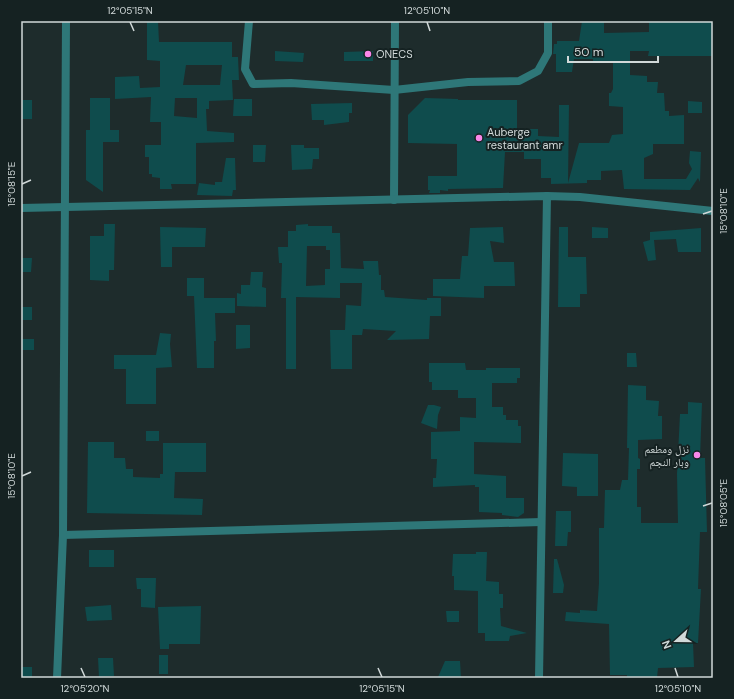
<svg xmlns="http://www.w3.org/2000/svg" width="734" height="699" font-family="'DM Sans','Noto Naskh Arabic',sans-serif">
	<rect width="100%" height="100%" fill="#1e2c2c"/>
	<g fill="#0f4c4d" fill-rule="evenodd">
		<path d="M147,21h11l1,21h73v15h6l1,23h-7l1,20 -24,1v8h-3l1,22 27,2v9l-38,1v41h-25l1,5h-12v-11l-8,-1v-3h-3v-17h-4v-12h16v-23h-11l1,-25 -36,2v-22l24,-1 1,12 20,-1v-26l-13,-1zM186,65h36l-2,20h-37zM175,98h22v20l-23,-2z"/>
		<polygon points="582,21 604,21 604,33 649,32 649,21 713,21 713,56 648,56 649,51 630,51 630,75 647,76 647,82 658,82 657,93 664,93 665,111 669,111 669,116 684,115 684,144 653,144 653,154 644,158 644,179 686,179 692,169 689,163 690,151 701,152 700,182 698,178 690,190 624,189 622,170 601,171 601,180 587,180 587,183 551,184 551,178 541,178 541,159 524,159 524,152 505,152 503,188 448,189 448,191 440,190 440,193 429,193 430,190 428,190 428,176 457,176 457,144 408,143 408,115 425,98 458,99 458,100 517,100 517,129 538,129 538,136 559,137 559,105 569,105 568,183 579,143 609,143 612,135 623,134 623,107 609,106 609,93 611,93 613,89 613,62 593,62 593,59 574,59 572,72 556,72 556,54 553,54 554,44 557,44 557,41 579,41"/>
		<polygon points="275,51 304,53 303,62 275,61"/>
		<polygon points="373,51 373,61 344,61 344,52"/>
		<polygon points="90,98 110,98 110,130 119,130 119,142 103,142 103,192 86,180 86,130 90,130"/>
		<polygon points="234,99 252,99 252,116 233,116"/>
		<rect x="21" y="100" width="11" height="19"/>
		<polygon points="688,101 702,102 702,113 688,113"/>
		<polygon points="352,103 352,113 349,113 349,122 324,125 324,120 312,120 311,104"/>
		<polygon points="253,145 266,145 265,162 253,162"/>
		<polygon points="291,145 304,145 304,148 319,148 319,159 313,159 312,169 292,170"/>
		<polygon points="226,158 235,158 236,190 233,190 232,196 197,195 199,183 215,185 215,182 222,182"/>
		<polygon points="104,224 115,224 114,270 109,270 109,281 90,280 90,236 104,236"/>
		<path d="M308,224v2h24v7h8l1,35 23,1 -1,-8h15l1,14h2v15h3l1,7 42,3v-2h14v18h-11l-1,23 -42,1 9,-9 -33,-2 -1,6h-10v34h-21l-1,-39h15l1,-25 15,1 1,-23h-22v15l-44,-1v72h-10v-71h-5l1,-35h-3l-1,-16h10v-16h8v-6zM307,246h19v4h4v19h-5v16l-19,1z"/>
		<polygon points="160,227 206,228 205,247 172,247 172,267 161,267"/>
		<polygon points="503,227 504,243 490,241 494,262 514,262 515,286 484,286 484,298 433,296 433,279 460,279 462,256 468,256 470,228"/>
		<polygon points="559,227 568,227 568,257 586,257 587,294 580,294 580,307 558,307"/>
		<polygon points="592,227 608,228 608,238 592,238"/>
		<polygon points="701,228 701,252 678,252 676,239 654,240 656,260 648,261 643,242 650,240 650,232"/>
		<polygon points="21,258 32,258 31,272 21,272"/>
		<polygon points="251,272 263,272 262,287 266,288 266,307 237,306 237,293 241,294 241,285 250,285"/>
		<polygon points="187,278 204,278 204,298 235,298 235,313 215,313 216,341 214,341 214,368 197,368 194,296 187,296"/>
		<rect x="21" y="307" width="11" height="13"/>
		<polygon points="236,325 250,325 250,348 236,349"/>
		<polygon points="160,333 171,334 170,344 172,367 156,368 156,404 126,404 126,369 114,369 114,355 156,355"/>
		<rect x="21" y="339" width="13" height="11"/>
		<polygon points="627,353 636,353 637,367 627,367"/>
		<polygon points="429,363 465,363 466,370 486,370 486,368 520,368 520,378 517,378 517,383 492,383 492,407 503,407 503,415 506,415 506,420 518,420 518,426 521,426 521,443 474,442 474,474 506,476 506,498 524,498 524,513 518,517 502,515 502,513 479,512 479,487 475,487 475,485 433,487 433,478 436,478 437,459 431,459 431,432 460,431 460,417 476,418 476,398 458,398 458,390 432,390 432,382 429,382"/>
		<polygon points="628,385 646,386 646,400 659,401 658,416 662,416 662,439 638,440 638,458 640,459 640,469 637,469 637,507 641,507 641,523 678,523 677,474 680,414 688,414 688,402 702,403 700,458 705,458 707,532 700,532 698,589 701,589 698,643 693,643 694,667 658,668 657,678 627,678 627,675 610,675 609,624 565,621 566,612 580,613 580,610 597,611 599,583 599,528 604,528 605,490 620,490 622,480 628,480 629,448 627,448"/>
		<polygon points="428,405 434,405 441,407 438,415 437,429 421,423"/>
		<rect x="146" y="431" width="13" height="10"/>
		<polygon points="88,442 114,442 114,458 125,458 126,469 133,469 133,477 160,478 160,474 163,474 163,443 206,443 206,472 175,472 174,498 203,499 202,515 87,513"/>
		<polygon points="563,453 598,454 598,496 577,496 577,487 562,486"/>
		<polygon points="556,511 571,511 571,532 568,532 567,546 555,546"/>
		<rect x="89" y="550" width="25" height="17"/>
		<polygon points="476,552 487,552 486,581 499,582 499,594 503,594 503,608 500,608 501,626 527,633 510,636 509,641 485,641 485,633 478,633 478,591 454,590 454,576 452,576 453,554 476,554"/>
		<polygon points="554,559 557,559 564,585 563,593 553,593"/>
		<polygon points="136,578 156,578 155,608 141,607 141,589 137,589"/>
		<polygon points="111,605 112,620 87,621 85,607"/>
		<polygon points="201,606 200,644 169,644 169,649 160,649 158,607"/>
		<polygon points="446,611 459,611 459,622 447,622"/>
		<rect x="159" y="655" width="9" height="19"/>
		<polygon points="98,658 113,658 114,676 99,677"/>
		<polygon points="445,661 460,661 461,678 438,677"/>
		<rect x="21" y="667" width="11" height="11"/>
	</g>
	<g fill="none" stroke-linecap="round" stroke-linejoin="round">
		<g stroke="#2e7778" stroke-width="8">
			<polyline points="249,21 245,69 253,84 291,83 394,90 468,82 519,81 538,71 548,53 548,21"/>
			<polyline points="394,200 395,21"/>
			<polyline points="21,208 547,196 580,197 713,211"/>
			<polyline points="63,535 541,522"/>
			<polyline points="57,678 63,535 66,21"/>
			<polyline points="539,678 547,196"/>
		</g>
	</g>
	<path fill="none" stroke="#d1d9d9" stroke-width="1.5" d="M130,22l4,9M427,22l3,9M22,184l9,-4M703,214l9,-3M22,476l9,-4M703,506l9,-3M81,668l4,9M378,668l4,9M675,668l3,9"/>
	<g fill="#f987e9" stroke="#152222" stroke-width="1.5">
		<circle cx="368" cy="54" r="4"/>
		<circle cx="479" cy="138" r="4"/>
		<circle cx="697" cy="455" r="4"/>
	</g>
	<g text-anchor="middle" stroke-width="4" stroke-linejoin="round" paint-order="stroke">
		<g font-size="11" fill="#d1d9d9" stroke="#152222" text-anchor="start">
			<text x="376" y="58">ONECS</text>
			<text x="487" y="136">Auberge<tspan x="487" dy="13">restaurant amr</tspan></text>
			<text x="689" y="453" text-anchor="end">نزل ومطعم<tspan x="689" dy="13">وبار النجم</tspan></text>
		</g>
	</g>
	<rect width="734" height="699" fill="none" stroke="#152222" stroke-width="44"/>
	<g transform="translate(676 641) rotate(249)" stroke="#152222" stroke-width="3" paint-order="stroke">
	<path d="M0-3L7 15L0 10L-7 15Z" fill="#d1d9d9"/>
	<text y="-6" font-size="11" font-weight="bold" text-anchor="middle" fill="#d1d9d9">N</text>
	</g>
	<path d="M568 56v6h90v-6" fill="none" stroke="#d1d9d9" stroke-width="2"/>
	<text x="574" y="56" font-size="12" fill="#d1d9d9" stroke="#152222" stroke-width="3" paint-order="stroke">50 m</text>
	<rect x="22" y="22" width="690" height="655" fill="none" stroke="#d1d9d9" stroke-width="1.5"/>
	<g font-size="10" text-anchor="middle" fill="#d1d9d9">
		<text x="130" y="14">12°05'15"N</text>
		<text x="427" y="14">12°05'10"N</text>
		<text transform="translate(11 184) rotate(-90)" y="4">15°08'15"E</text>
		<text transform="translate(723 211) rotate(-90)" y="4">15°08'10"E</text>
		<text transform="translate(11 476) rotate(-90)" y="4">15°08'10"E</text>
		<text transform="translate(723 503) rotate(-90)" y="4">15°08'05"E</text>
		<text x="85" y="692">12°05'20"N</text>
		<text x="382" y="692">12°05'15"N</text>
		<text x="678" y="692">12°05'10"N</text>
	</g>
</svg>
